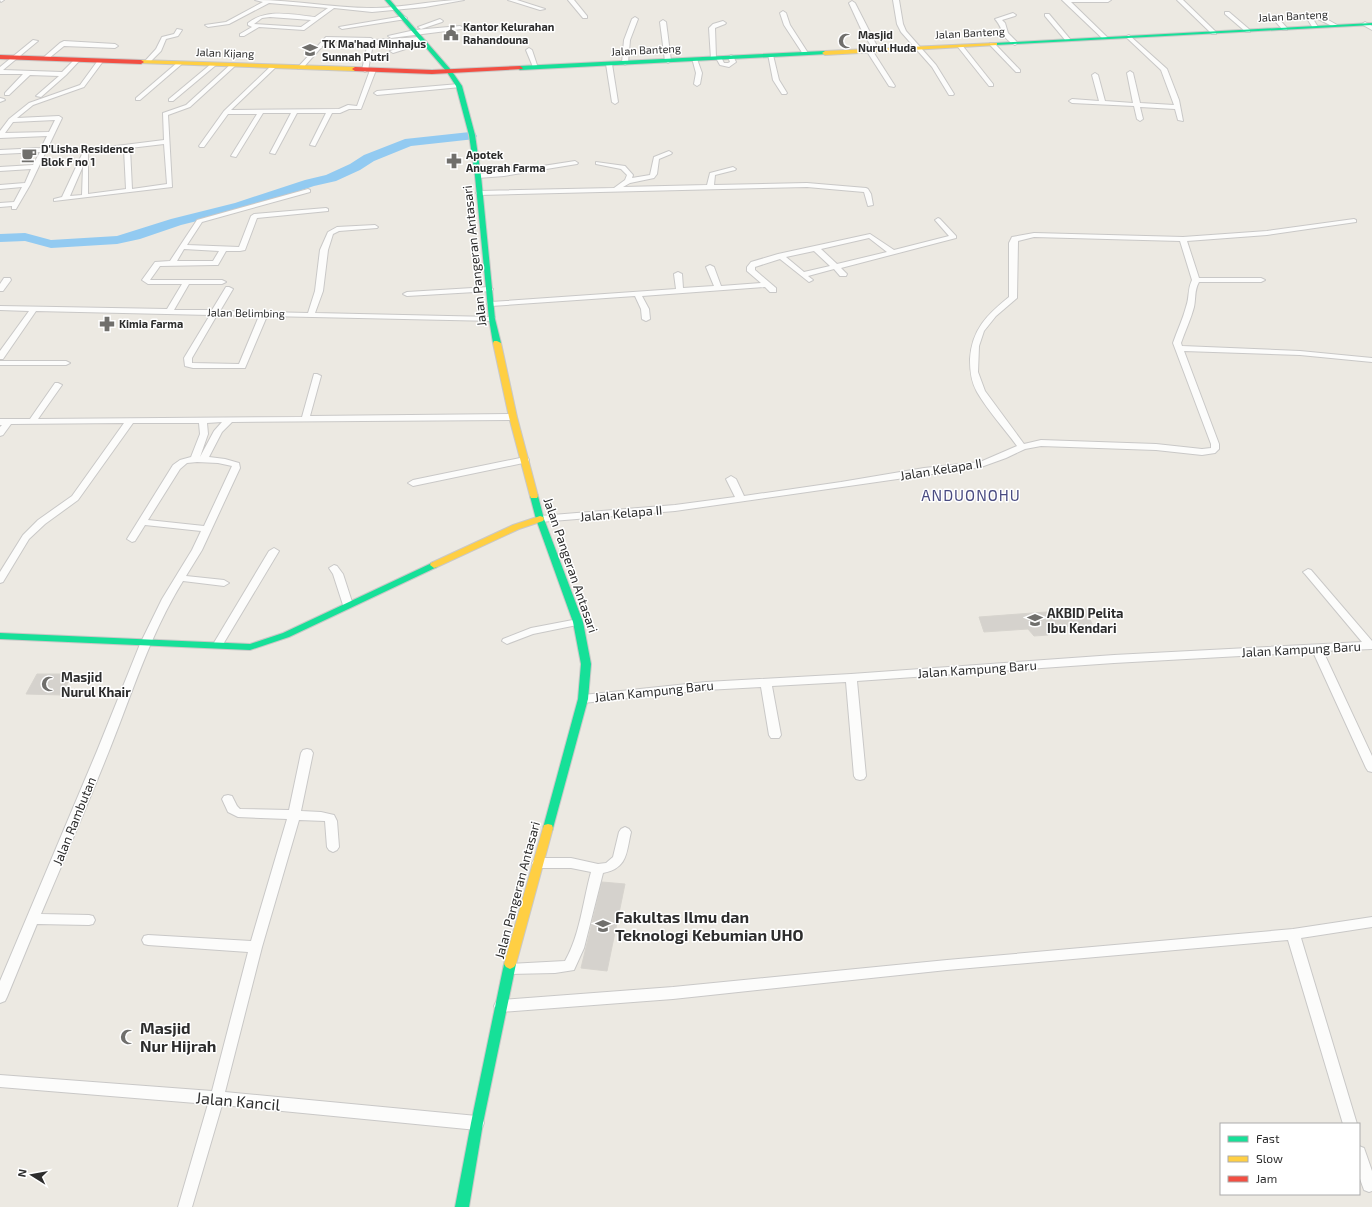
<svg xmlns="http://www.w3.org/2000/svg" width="1372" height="1207" font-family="'Exo 2',sans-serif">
	<rect width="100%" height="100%" fill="#ece9e2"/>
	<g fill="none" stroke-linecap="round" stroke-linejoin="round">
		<polygon fill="#92caf1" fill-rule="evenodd" points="470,132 475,133 477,136 475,139 411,146 374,161 360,170 336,181 314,186 245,209 181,225 140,239 117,244 51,248 25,241 0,242 0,234 25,233 51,240 117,236 171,219 235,203 305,180 326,175 350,164 364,155 405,139"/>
	</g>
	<g fill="#d5d2cd" stroke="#d7d4ce">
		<polygon points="1086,609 1092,624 1049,628 1048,635 1034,636 1028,629 984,632 979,617"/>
		<polygon points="37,674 72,674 62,695 26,694"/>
		<polygon points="602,882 625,884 607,971 581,968"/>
	</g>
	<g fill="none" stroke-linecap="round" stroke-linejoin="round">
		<g stroke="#c9c8c7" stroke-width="2">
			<g id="street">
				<polygon points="0,0 4,0 1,2"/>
				<path d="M255,0c39,0 79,8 117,8 31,0 61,-8 92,-8l-39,7 -53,5 -38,-4 -30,22 -45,-3 -15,9h-4v-2l12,-7 -4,-2v-2c19,-15 45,-8 67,-6l13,-9 -59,-5 -40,21 -21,3 -3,-2 21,-3 37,-20zM270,17l41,3 -10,7 -47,-3 8,-6z"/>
				<polygon points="508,0 517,0 545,9 540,10"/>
				<polygon points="568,0 574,0 587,16 587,18 583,18"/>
				<polygon points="893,0 899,0 903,24 906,31 936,65 954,94 953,95 949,95 932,67 901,32 897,24"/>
				<polygon points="1062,0 1111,0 1108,2 1071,2 1107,37 1107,39 1103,39"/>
				<polygon points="1177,0 1183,0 1216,32 1216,34 1212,34"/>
				<polygon points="852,1 855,3 879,50 878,51 874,51 861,29 849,3"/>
				<polygon points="783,11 786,13 790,25 808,53 807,54 803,54 784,25 780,13"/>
				<polygon points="1225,12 1229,12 1250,30 1250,32 1246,32 1225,14"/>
				<path d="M1013,13l3,2 -1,1 -13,4 3,3 3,10 10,10 -3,2c-14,-7 -11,-16 -20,-26z"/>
				<polygon points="1045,14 1049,14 1070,39 1070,41 1066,41 1045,16"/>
				<polygon points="1275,15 1279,15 1279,19 1287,28 1287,30 1283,30 1274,20"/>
				<polygon points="1309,15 1321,16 1339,26 1334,27 1318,19 1313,19 1318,27 1313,28 1306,17"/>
				<polygon points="404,16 407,18 406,19 342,29 339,27"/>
				<polygon points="635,17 638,19 630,40 628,63 625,65 622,63 624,40 632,19"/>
				<polygon points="440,19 443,21 442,22 421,29 418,27"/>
				<polygon points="663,20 666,22 671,61 668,63 665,61 660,22"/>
				<polygon points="723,21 726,23 725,24 715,28 716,58 711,59 709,28 713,24"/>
				<polygon points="1365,22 1372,26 1372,30 1363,25 1362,24"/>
				<polygon points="460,26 462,27 462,29 391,38 388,36 415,30"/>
				<polygon points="177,29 182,30 178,36 166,39 161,51 149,63 145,63 145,61 156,49 162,37 174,34"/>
				<polygon points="1129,35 1167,69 1179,100 1183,121 1178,120 1175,109 1140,107 1143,119 1140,121 1137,119 1134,106 1072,103 1069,101 1072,99 1099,101 1092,75 1095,73 1098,75 1105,101 1133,103 1127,73 1130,71 1133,73 1140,103 1174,105 1161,70 1127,38 1127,36"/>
				<polygon points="326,37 371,38 374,40 420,37 423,39 420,41 373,44 368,70 365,72 362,70 368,42 327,41 302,69 298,69 298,67"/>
				<polygon points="33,40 38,41 3,70 62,72 76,58 81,59 66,75 41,97 36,96 59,76 30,75 9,95 5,95 5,93 23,74 0,74 0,67"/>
				<polygon points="64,41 115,44 118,46 115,48 64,46 48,59 44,59 44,57 60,43"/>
				<polygon points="413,43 415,44 415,46 393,53 390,51"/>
				<polygon points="990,43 994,43 1020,70 1020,72 1016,72 990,45"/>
				<polygon points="958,45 962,45 993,84 993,86 989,86 958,47"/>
				<polygon points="529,48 532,50 538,68 533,67 526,50"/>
				<polygon points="869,48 872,50 895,86 894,87 889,86 866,50"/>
				<polygon points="768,54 773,55 779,80 787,93 786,94 782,94 773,80"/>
				<polygon points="731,55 733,56 736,62 729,67 720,65 716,58 721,57 724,63 728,63 730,62 728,57"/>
				<polygon points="692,58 697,59 702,73 700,84 697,86 694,84 696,73"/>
				<path d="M99,59l5,1 -20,27 -51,18 -16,13 42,-2 3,2 -32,67 -14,24h-4v-3l-12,1v-4l14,-1 8,-15 -22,2v-4l25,-2 6,-14 -31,2v-4l33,-2 7,-13 -40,2v-4l41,-2 6,-12 -47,2v-7l9,-12 20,-16 51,-18zM55,120l-6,12 -44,1 8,-11z"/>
				<polygon points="178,62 183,63 140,100 136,100 136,98"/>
				<polygon points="609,62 612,64 618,102 615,104 612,102 606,64"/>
				<polygon points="211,64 216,65 173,101 169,101 169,99"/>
				<path d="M231,64l5,1 -46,42 -22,8 4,72 -118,14v-2l8,-2 22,-47 80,-10 -1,-27 23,-8zM164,144l3,40 -35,5 -2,-41zM124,149l2,40 -38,5v-41zM83,166l-1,29 -12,1z"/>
				<polygon points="271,66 276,67 231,110 339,109 348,105 357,106 370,70 373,68 376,70 361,109 349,109 340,113 332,113 315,146 310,145 326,113 297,113 275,154 270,153 291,113 263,113 236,157 231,156 257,114 228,114 204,147 200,147 199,146 224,111"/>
				<polygon points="459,84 461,85 461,87 377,95 374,93 377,91"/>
				<polygon points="0,98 4,99 5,100 0,102"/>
				<polygon points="669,151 672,153 671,154 659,159 657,174 654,178 630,183 623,187 707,185 710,173 733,167 736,169 735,170 715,175 714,185 807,183 866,188 868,189 871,194 873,205 868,206 864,192 807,187 479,195 476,193 479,191 614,188 625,180 627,175 621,169 596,164 596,162 625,166 633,175 632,178 650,175 654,157"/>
				<polygon points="575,161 578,163 577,164 504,176 478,178 475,176 478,174 504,172"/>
				<path d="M308,189l2,1v2l-108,30 -15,23 52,2 12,-31 3,-2 72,-6 2,1v2l-71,7 -12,32 -5,1h-14l-8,14h-3l-55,1 -10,14h72l4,2 -4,2h-33l-15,26h38l14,-23h3l4,2 -13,22 88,2 7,-22 5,-41 8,-18 9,-5 38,-2 3,2 -1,1 -38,3 -6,3 -5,16 -5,41 -8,22 177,4h3v4l-228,-5 -22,52h-52l-8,-2 -1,-8 26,-43 -174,-4 -33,48h-3v-8l29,-40 -29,-1v-4l167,3 15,-25h-34l-6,-4 13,-18 15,-1 27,-41zM184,249l35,2 -6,10h-36zM217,315l42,1 -20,48 -47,-1v-5z"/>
				<path d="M938,218l2,1 16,17v2l-115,30 6,6 -1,2h-6l-6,-7 -26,7 5,4 -4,2 -29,-23 -25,8v3l21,18v4h-6l-5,-5 -123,9 7,13 1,10 -4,2 -4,-2 -1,-10 -6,-13 -144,10 -4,-2 4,-2 185,-13 -2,-15 4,-2 4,2 1,14 31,-2 -8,-19 4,-2 4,2 7,19 40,-3 -14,-12v-4l4,-5 27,-8 92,-20 24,16 55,-14 -14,-16zM869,238l18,14 -50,12 -16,-15zM814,251l16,15 -26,6 -18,-15z"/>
				<path d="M1354,219l2,1v2l-89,13 -80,6 12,37h62l4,2 -4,2h-62c-5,9 -3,16 -5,25 -3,12 -9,24 -13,36l1,3 118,5 72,7v4l-72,-7 -116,-4 35,93v5l-4,4 -13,2 -46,-5 -115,-4 -16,3 -19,9 -25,9 -306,44 -135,11 -5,-3 5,-3 135,-11 60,-8 -9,-18 5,-3 5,3 8,17 97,-14 83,-14 56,-6 37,-16c-13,-18 -29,-35 -40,-54 -6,-11 -7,-21 -7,-33 2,-30 17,-44 39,-62v-54l3,-6 22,-4 149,4 84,-6zM1034,237l146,4 12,39c-5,11 -2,16 -6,27 -3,12 -9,24 -13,36l38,101v4l-9,1 -46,-5 -115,-4 -17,4 -39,-53 -7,-19 1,-26 5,-15 12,-15 21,-18 1,-57z"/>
				<polygon points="4,278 10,278 11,280 3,291 0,291 0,284"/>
				<polygon points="489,287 493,289 492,291 407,296 403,294 407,292"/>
				<polygon points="0,361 66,361 70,363 66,365 0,365"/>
				<path d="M314,374h3l4,2 -11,40 203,-2 4,3 -4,3 -281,2 -10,10 -13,25 16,2 14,4 1,5 -38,82 -16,26 38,4 5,3 -5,3 -41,-5c-33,53 -51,113 -74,170 -22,55 -45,109 -68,163l48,1 4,1 2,4 -2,4 -4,1 -52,-1 -30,73 -2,4 -5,2v-22l97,-230 43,-107 22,-45 30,-49 9,-19 -56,-6 -10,16 -3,1 -5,-3 46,-74 7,-5 11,-3 9,-23 -1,-11h-66l-55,77 -33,24 -16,15 -26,43 -3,1v-11l23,-37 15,-15 34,-24 52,-73 -113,1 -8,11 -3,1v-9l2,-2h-2v-6h30l25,-36h3l4,2 -24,34 264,-2zM222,422l-8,9 -14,26 8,-23 -1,-11zM197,462l21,1 14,3 -28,60 -56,-6 32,-51 7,-6z"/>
				<polygon points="525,457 528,458 529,460 528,462 413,486 408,483 413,480"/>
				<polygon points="274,548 279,551 222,646 221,648 213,648 212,646 269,551"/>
				<polygon points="334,565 337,566 343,574 353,605 352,607 344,607 343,605 333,574 329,568"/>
				<polygon points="1308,569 1311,570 1372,641 1372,649 1323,651 1372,756 1372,772 1368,771 1366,768 1313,652 1114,663 857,681 866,776 864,779 860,780 856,779 854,776 846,682 772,686 781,735 779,738 771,738 769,735 761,687 706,690 583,703 579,702 578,699 579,696 583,695 706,682 851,674 1114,655 1362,642 1305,574 1303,572"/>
				<polygon points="578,619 583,622 582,624 533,634 507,644 502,641 503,639 531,628"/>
				<polygon points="307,749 311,750 313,753 301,811 321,812 334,815 337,821 339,847 337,850 333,852 329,850 327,847 325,821 299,820 262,947 225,1092 477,1116 482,1118 484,1123 482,1128 477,1130 222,1105 192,1207 178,1207 208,1104 0,1087 0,1075 212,1091 248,952 148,945 144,944 142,940 144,936 148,935 251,941 287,819 238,817 228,812 222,799 224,796 228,795 232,796 237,806 240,809 289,810 301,753 303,750"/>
				<path d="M625,827l4,2 2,3c-5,21 -3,36 -28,41l-19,75 -10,22 -19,3 -46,1 -5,-1 -1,-4 1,-4 5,-1 56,-3c15,-26 18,-60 26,-89l-20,-4h-33l-4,-2 -2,-3 2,-3 4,-2h33l27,6 8,-1 7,-6 6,-25 2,-3z"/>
				<polygon points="1372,917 1372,927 1301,938 1357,1124 1343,1124 1288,940 947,970 673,999 501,1012 496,1010 494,1006 496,1002 501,1000 673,987 947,960 1293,929"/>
				<polygon points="1359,1146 1364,1148 1372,1171 1372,1191 1369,1192 1364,1190 1359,1176"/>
			</g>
		</g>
		<g stroke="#c9c8c7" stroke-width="2">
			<g id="fast">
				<polygon points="385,0 390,0 451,70 462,86 475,135 481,176 495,319 501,343 500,345 497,345 493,343 489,319 475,176 469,135 456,86 447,72"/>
				<polygon points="1372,23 1372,25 995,45 993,44 995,43"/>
				<polygon points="825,51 827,52 827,54 520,70 517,68 520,66"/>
				<polygon points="531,494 537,494 538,496 544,519 583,622 591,664 588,699 553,828 552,831 548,832 544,831 543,828 578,699 581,664 573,622 536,519 530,496"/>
				<polygon points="434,562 437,563 438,565 437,567 289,637 250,650 0,639 0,633 250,644 283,633"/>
				<polygon points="510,959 514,961 516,964 483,1123 469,1207 455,1207 471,1123 504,964 506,961"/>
			</g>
		</g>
		<g stroke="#c9c8c7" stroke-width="2">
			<g id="slow">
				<polygon points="995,43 997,43 997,45 825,55 822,53 825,51"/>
				<polygon points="141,60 355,67 358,69 355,71 139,63 139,61"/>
				<polygon points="494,341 497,341 501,343 517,417 538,496 537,498 531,498 530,496 509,417 493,343"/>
				<polygon points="540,516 543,517 544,519 543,521 519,529 437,567 434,568 430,565 431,563 513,525"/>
				<polygon points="548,824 552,825 553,828 516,964 514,967 510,969 506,967 504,964 543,828 544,825"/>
			</g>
		</g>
		<g stroke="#c9c8c7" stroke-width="2">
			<g id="jam">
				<polygon points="0,55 141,60 144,62 141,64 0,59"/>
				<polygon points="520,66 523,68 522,69 432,74 355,71 352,69 355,67 432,70"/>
			</g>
		</g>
		<use href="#street" fill="#fcfcfb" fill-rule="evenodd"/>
		<use href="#fast" fill="#16e098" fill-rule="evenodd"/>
		<use href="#slow" fill="#ffcf43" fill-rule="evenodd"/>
		<use href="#jam" fill="#f24e42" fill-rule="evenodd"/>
	</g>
	<defs>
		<g id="civic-bare" transform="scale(1.2)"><path d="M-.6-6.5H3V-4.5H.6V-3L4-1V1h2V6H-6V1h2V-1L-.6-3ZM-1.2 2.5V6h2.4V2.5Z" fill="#706f6c" stroke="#fff" stroke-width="2.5" paint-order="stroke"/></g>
		<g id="mosque-bare" transform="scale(1.2)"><path d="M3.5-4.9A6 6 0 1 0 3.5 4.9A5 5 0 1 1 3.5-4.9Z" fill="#706f6c" stroke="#fff" stroke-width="2.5" paint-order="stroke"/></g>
		<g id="school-bare" transform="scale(1.2)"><path d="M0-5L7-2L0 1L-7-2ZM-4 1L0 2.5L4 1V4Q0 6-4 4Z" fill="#706f6c" stroke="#fff" stroke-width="2.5" paint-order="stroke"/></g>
		<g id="cafe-bare" transform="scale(1.2)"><path d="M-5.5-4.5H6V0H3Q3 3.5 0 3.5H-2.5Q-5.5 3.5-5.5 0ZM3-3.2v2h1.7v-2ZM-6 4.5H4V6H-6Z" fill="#706f6c" stroke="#fff" stroke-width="2.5" paint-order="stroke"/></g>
		<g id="pharmacy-bare" transform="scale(1.2)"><path d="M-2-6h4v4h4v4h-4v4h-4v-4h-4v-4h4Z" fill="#706f6c" stroke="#fff" stroke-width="2.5" paint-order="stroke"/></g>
		<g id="university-bare" transform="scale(1.2)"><path d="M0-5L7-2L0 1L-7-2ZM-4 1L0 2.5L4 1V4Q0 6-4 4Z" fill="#706f6c" stroke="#fff" stroke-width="2.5" paint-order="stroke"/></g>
	</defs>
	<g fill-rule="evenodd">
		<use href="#civic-bare" x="451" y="33"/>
		<use href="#mosque-bare" x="846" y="41"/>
		<use href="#school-bare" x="310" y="50"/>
		<use href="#cafe-bare" x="29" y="155"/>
		<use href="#pharmacy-bare" x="454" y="161"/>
		<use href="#pharmacy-bare" x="107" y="324"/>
		<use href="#university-bare" x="1035" y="620"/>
		<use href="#mosque-bare" x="49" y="684"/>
		<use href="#university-bare" x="603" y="926"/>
		<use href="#mosque-bare" x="128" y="1037"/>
	</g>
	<g text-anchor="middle" stroke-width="3" stroke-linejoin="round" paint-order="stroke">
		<g font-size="11" fill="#2d2d2d" stroke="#fff">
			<text transform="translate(1293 16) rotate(-3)" y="4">Jalan Banteng</text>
			<text transform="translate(970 33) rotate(-3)" y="4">Jalan Banteng</text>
			<text transform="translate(646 50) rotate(-3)" y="4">Jalan Banteng</text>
			<text transform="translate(225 53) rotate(2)" y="4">Jalan Kijang</text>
			<text transform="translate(246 313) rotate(1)" y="4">Jalan Belimbing</text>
		</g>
		<g font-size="11" font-weight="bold" fill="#2d2d2d" stroke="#fff" text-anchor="start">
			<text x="463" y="31">Kantor Kelurahan<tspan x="463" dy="13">Rahandouna</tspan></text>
			<text x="858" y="39">Masjid<tspan x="858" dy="13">Nurul Huda</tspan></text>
			<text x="322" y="48">TK Ma'had Minhajus<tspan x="322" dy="13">Sunnah Putri</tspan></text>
			<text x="41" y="153">D'Lisha Residence<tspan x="41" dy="13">Blok F no 1</tspan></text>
			<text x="466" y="159">Apotek<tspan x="466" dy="13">Anugrah Farma</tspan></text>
			<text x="119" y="328">Kimia Farma</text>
		</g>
		<g font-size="13" fill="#2d2d2d" stroke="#fff">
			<text transform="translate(474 256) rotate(-96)" y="5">Jalan Pangeran Antasari</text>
			<text transform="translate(941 469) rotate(-9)" y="5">Jalan Kelapa II</text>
			<text transform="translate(621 513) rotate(-5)" y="5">Jalan Kelapa II</text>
			<text transform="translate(571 565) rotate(71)" y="5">Jalan Pangeran Antasari</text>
			<text transform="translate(1301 649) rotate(-3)" y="5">Jalan Kampung Baru</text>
			<text transform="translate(977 669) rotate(-4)" y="5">Jalan Kampung Baru</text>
			<text transform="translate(654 691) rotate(-6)" y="5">Jalan Kampung Baru</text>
			<text transform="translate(74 821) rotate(-68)" y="5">Jalan Rambutan</text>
			<text transform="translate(517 890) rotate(-75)" y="5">Jalan Pangeran Antasari</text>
		</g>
		<g font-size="13" font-weight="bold" fill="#2d2d2d" stroke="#fff" text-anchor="start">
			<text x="1047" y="618">AKBID Pelita<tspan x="1047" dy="15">Ibu Kendari</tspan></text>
			<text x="61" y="682">Masjid<tspan x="61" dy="15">Nurul Khair</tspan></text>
		</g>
		<g font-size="15" letter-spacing="1" fill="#494b81" stroke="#fff">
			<text x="971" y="501">ANDUONOHU</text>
		</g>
		<g font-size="16" font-weight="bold" fill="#2d2d2d" stroke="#fff" text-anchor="start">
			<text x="615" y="923">Fakultas Ilmu dan<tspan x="615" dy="18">Teknologi Kebumian UHO</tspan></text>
			<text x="140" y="1034">Masjid<tspan x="140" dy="18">Nur Hijrah</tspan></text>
		</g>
		<g font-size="16" fill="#2d2d2d" stroke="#fff">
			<text transform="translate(238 1101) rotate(5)" y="6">Jalan Kancil</text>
		</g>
	</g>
	<rect x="1220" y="1123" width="140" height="72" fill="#ffffff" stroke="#ababab"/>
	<rect x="1228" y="1136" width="20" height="6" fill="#16e098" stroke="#ababab"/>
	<text x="1256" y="1143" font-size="12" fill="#2d2d2d">Fast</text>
	<rect x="1228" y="1156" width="20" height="6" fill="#ffcf43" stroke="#ababab"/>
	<text x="1256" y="1163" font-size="12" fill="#2d2d2d">Slow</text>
	<rect x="1228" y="1176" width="20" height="6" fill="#f24e42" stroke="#ababab"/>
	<text x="1256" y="1183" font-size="12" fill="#2d2d2d">Jam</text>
	<g transform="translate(32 1175) rotate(281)" stroke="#ffffff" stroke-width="3" paint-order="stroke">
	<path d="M0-3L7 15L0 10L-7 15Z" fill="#2d2d2d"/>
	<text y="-6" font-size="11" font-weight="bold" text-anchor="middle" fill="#2d2d2d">N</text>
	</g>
</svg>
